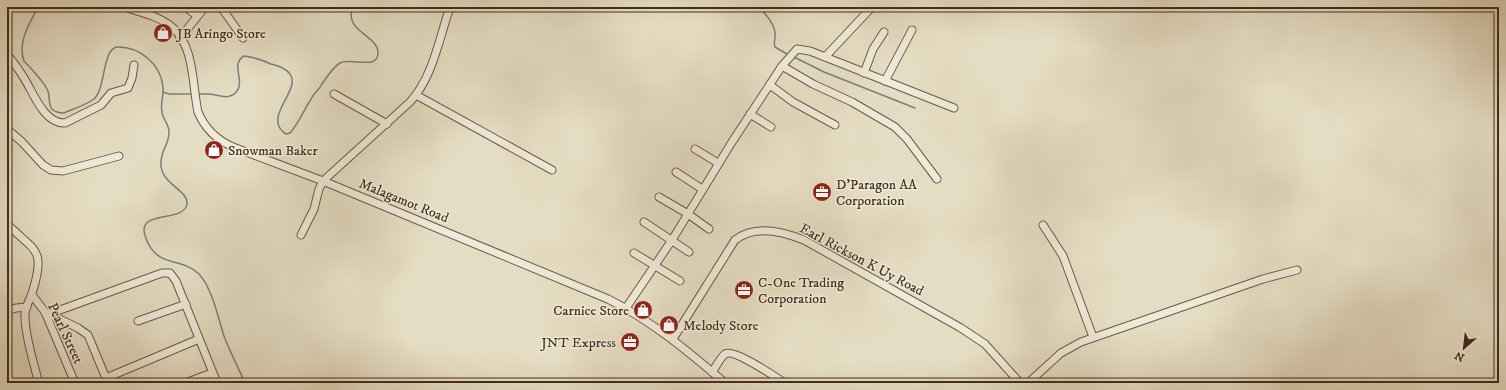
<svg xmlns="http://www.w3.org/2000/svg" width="1506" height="390" font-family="'IM FELL DW Pica',serif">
	<rect width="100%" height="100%" fill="#e5ddc3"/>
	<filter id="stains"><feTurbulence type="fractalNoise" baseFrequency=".005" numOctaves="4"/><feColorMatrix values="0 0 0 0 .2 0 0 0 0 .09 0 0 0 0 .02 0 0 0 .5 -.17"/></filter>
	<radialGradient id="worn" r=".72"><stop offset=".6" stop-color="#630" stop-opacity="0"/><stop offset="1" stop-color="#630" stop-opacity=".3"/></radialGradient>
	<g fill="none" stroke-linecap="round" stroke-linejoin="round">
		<g stroke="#78807d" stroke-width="1.5">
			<path d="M38,7c-8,16 -21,35 -14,54 8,9 19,19 24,30 2,6 0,13 4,18 3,3 7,4 12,4 9,-4 22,-8 30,-14 12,-10 8,-52 24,-52 23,0 43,18 45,40 1,9 -3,17 -1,25 1,8 8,13 7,22 -1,12 -9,17 -8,32 2,19 28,25 26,38 -3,18 -43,7 -43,26 0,4 2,8 3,11 12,27 34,16 52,33 13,14 19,43 25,62 6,16 14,31 21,47"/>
			<polyline points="693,7 704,11 715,7"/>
			<path d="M759,7c7,8 15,16 16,26 1,5 -2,9 0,14l12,7"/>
			<polyline points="794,57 824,72 915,108"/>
			<polyline points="163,92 169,94 193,94"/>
			<path d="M197,94c4,0 9,0 13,0 9,1 19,7 27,-3 8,-11 -7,-27 7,-35 10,1 18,4 27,8 7,2 15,4 19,10 12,16 -29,44 -4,60l4,-1c9,-10 14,-23 21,-34 3,-6 8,-9 11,-15 5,-7 10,-16 18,-21 11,-6 39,8 38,-11 -1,-17 -35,-21 -25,-45"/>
		</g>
		<g stroke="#6c5844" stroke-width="9">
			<g id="minor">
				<path d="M124,7c16,5 35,9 48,20 23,20 20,58 26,85 7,17 19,28 35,35l90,34 285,118c44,22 81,53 117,84"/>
				<polyline points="186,7 197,16"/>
				<polyline points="221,7 243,38"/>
				<polyline points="180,38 205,7"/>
				<path d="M7,55c7,7 12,15 17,23 9,14 20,46 41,45l36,-18 10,-12 17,-5 4,-10 2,-13"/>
				<polyline points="825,57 872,7"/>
				<polyline points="782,66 813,84 852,102 895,127 907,139 937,179"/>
				<polyline points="864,73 873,49 884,32"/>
				<polyline points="885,81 912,30"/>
				<polyline points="770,85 793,102 835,125"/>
				<polyline points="334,94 387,124"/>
				<polyline points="416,95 552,170"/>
				<polyline points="750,114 771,127"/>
				<polyline points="7,129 22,142 43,165 51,170 63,171 119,156"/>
				<polyline points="695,149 718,163"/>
				<polyline points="676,172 702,189"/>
				<polyline points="659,197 688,214 709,229"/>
				<polyline points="644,222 689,252"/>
				<path d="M7,224c27,27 39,24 26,66 -2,8 -7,15 -8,23 -1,17 9,53 14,70"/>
				<polyline points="1043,225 1063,256 1093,337"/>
				<path d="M301,235l13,-26 5,-20 4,-8 87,-79c23,-25 29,-63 40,-95"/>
				<polyline points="634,253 680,281"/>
				<polyline points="32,295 45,312 75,383"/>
				<polyline points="626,308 672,240 732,142 782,66 797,49 810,51 954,108"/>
				<polyline points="7,311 16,308 27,307"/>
				<polyline points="45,312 78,328 88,335 108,383"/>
				<polyline points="49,314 162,273 170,273 176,281 217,383"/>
				<polyline points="138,321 186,304"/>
				<path d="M673,339l62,-99c20,-16 47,-9 69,0l157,88 24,16 35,39"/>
				<path d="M712,372c4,-5 8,-14 13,-18 9,-6 50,23 60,29"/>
				<polyline points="106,378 199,339"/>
				<polyline points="185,383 212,373"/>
				<polyline points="1028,383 1061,353 1081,342 1263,279 1297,270"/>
			</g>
		</g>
		<use href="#minor" stroke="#eee9d8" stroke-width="7"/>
	</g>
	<defs>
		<g id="shop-disc" transform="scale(1)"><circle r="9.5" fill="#8f2418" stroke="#eee9d8"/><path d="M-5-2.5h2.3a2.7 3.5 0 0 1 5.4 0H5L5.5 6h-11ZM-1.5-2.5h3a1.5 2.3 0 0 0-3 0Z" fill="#fff"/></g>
		<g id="office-disc" transform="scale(1)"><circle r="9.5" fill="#8f2418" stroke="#eee9d8"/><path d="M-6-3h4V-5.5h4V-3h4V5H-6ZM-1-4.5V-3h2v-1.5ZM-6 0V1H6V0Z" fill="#fff"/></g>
	</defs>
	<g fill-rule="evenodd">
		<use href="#shop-disc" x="163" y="33"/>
		<use href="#shop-disc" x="214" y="150"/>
		<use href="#office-disc" x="822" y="192"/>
		<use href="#office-disc" x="744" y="290"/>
		<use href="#shop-disc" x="643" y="310"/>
		<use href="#shop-disc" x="669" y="325"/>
		<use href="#office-disc" x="630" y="342"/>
	</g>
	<g text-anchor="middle" stroke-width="3" stroke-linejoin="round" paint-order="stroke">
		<g font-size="14" fill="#432c1a" stroke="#eee9d8" text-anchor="start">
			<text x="177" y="38">JB Aringo Store</text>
			<text x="228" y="155">Snowman Baker</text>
			<text x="836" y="189">D'Paragon AA<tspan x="836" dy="16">Corporation</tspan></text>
			<text x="758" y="287">C-One Trading<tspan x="758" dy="16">Corporation</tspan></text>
			<text x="629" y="315" text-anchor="end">Carnice Store</text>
			<text x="683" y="330">Melody Store</text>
			<text x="616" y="347" text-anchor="end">JNT Express</text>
		</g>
		<g font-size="14" fill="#432c1a" stroke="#eee9d8">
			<text transform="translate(404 200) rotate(22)" y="5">Malagamot Road</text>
			<text transform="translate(862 259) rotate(28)" y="5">Earl Rickson K Uy Road</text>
			<text transform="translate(66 333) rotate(65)" y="5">Pearl Street</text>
		</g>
	</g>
	<rect width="1506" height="390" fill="none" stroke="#e5ddc3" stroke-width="24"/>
	<rect x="8" y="8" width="1490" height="374" fill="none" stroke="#432c1a" stroke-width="2"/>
	<rect x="12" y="12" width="1482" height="366" fill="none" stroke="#432c1a"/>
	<g transform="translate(1464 348) rotate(208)" stroke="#eee9d8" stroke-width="3" paint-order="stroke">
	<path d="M0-3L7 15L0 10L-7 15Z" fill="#432c1a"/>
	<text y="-6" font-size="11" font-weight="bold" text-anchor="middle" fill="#432c1a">N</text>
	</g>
	<rect width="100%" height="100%" filter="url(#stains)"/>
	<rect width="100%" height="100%" fill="url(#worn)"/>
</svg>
